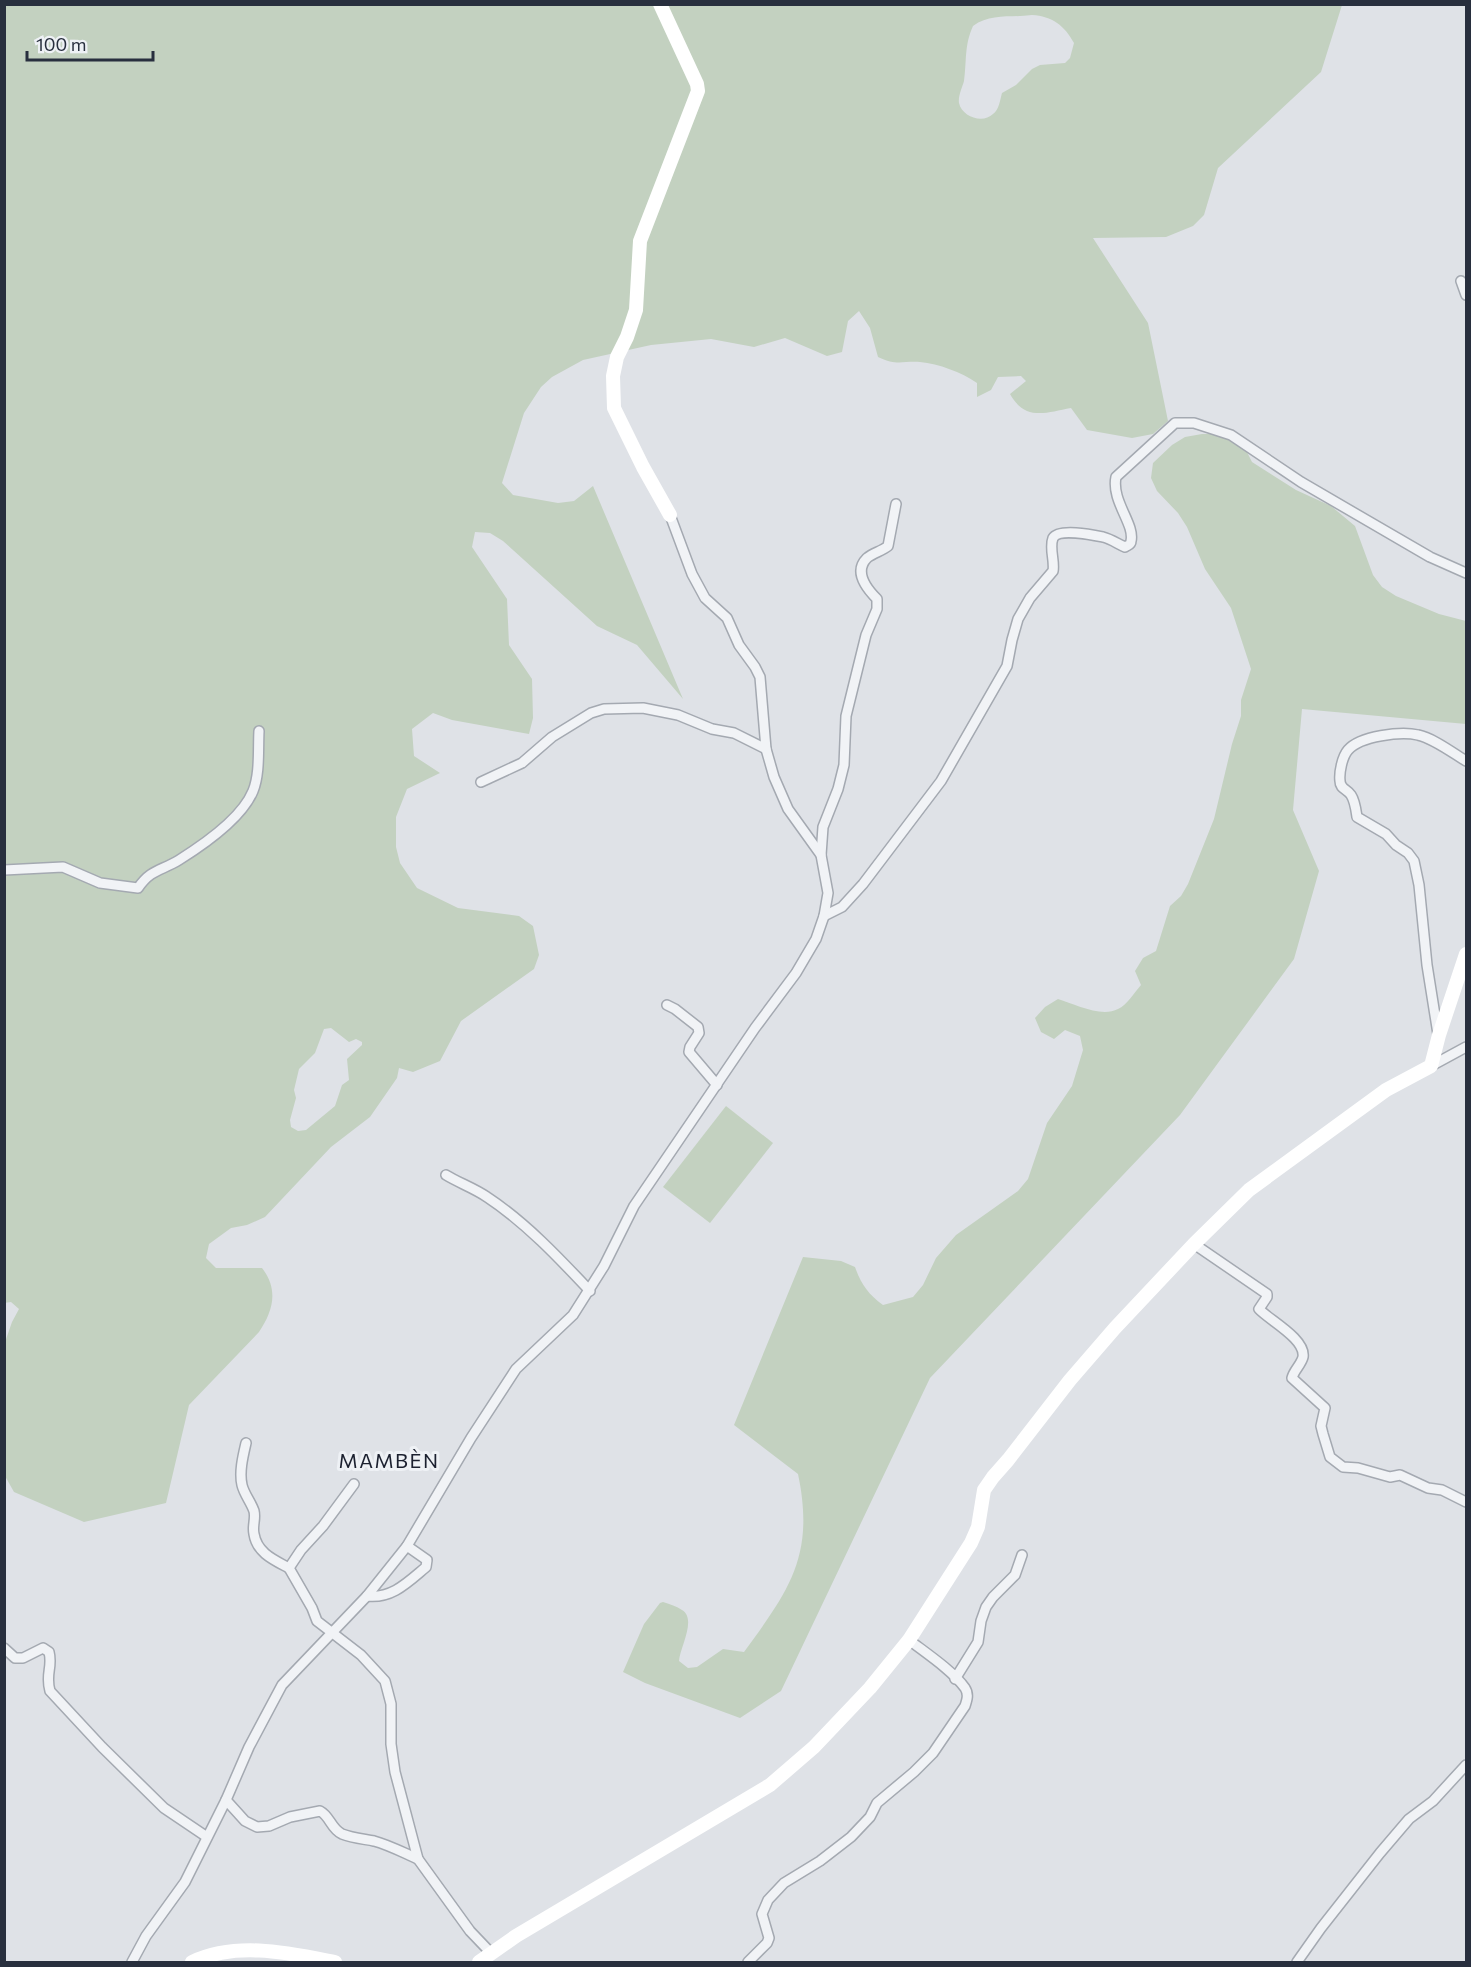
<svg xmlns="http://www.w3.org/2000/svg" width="1471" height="1967" font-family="Commissioner,sans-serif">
	<rect width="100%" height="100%" fill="#dfe2e7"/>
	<g fill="#c3d1c0" fill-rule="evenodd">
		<path d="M5,5h1337l-21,67 -103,96 -14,47 -11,11 -27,11 -73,1 55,85 20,98 -15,13 -21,4 -45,-8 -16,-22c-26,5 -46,13 -61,-14l16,-13 -5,-5 -23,1 -7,13 -14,7v-14c-16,-11 -38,-19 -57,-21 -19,-1 -23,4 -42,-5l-8,-29 -11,-17 -11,10 -6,31 -15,4 -42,-18 -31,9 -43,-8 -60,6 -68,15 -31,17 -11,10 -17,26 -22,70 11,12 45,8 16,-2 19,-15 90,213 -46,-54 -40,-19 -94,-85 -13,-8 -15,-1 -3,15 35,52 2,46 23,34 1,39 -4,16 -77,-14 -19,-7 -21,16 2,27 26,17 -33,16 -11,28v30l4,16 17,25 41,20 61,8 14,10 6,29 -5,14 -73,52 -21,40 -27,11 -14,-4 -2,10 -27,39 -39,30 -66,70 -18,8 -16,3 -22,16 -3,14 10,10h46c17,22 11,43 -3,64l-70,73 -23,98 -82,19 -70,-30 -9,-16 -1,-131 8,-23 7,-13 -8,-7 -7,1zM1032,15c20,1 33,11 42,28l-4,15 -5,5 -25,2 -8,4 -16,16 -14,8c-2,7 -3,17 -9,21 -10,10 -31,3 -34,-11 -1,-7 3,-15 5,-22 3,-21 0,-35 9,-55 18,-13 38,-8 59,-11zM331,1028l18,14 7,-3 6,3v3l-15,14 2,21 -7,5 -7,21 -29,24 -8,1 -7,-4 -1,-7 6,-22 -2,-8 5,-21 16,-16 9,-24z"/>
		<path d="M1202,434h12l22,6 11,12 5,10 44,28 35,16 24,20 18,49 9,12 14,9 43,18 27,7v103l-164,-15 -9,101 26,61 -25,88 -114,156 -250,263 -149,313 -41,27 -95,-35 -22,-11 21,-48 16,-21 3,-1c6,2 13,4 19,8 15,9 -2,37 -3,51l9,7 9,-1 26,-18 21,3c46,-63 71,-97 54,-178l-64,-49 69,-168 38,4 14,6c6,17 13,27 28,38l30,-8 10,-12 13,-27 20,-23 62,-44 10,-12 19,-56 25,-37 11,-36 -3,-14 -15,-6 -11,9 -13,-7 -6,-14 10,-11 13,-8c17,5 43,19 60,10 9,-4 16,-16 23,-24l-6,-14 8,-13 13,-7 14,-45 11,-10 7,-12 26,-65 18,-75 9,-28v-16l10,-31 -20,-61 -26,-39 -18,-42 -9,-14 -21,-22 -6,-13 2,-15 19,-18 13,-8z"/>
		<polygon points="726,1106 773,1143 710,1223 663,1187"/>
	</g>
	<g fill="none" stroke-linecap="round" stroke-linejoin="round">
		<g stroke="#a4a9b1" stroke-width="12">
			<g id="street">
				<polyline points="1461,281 1466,295"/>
				<polyline points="481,782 522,763 552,737 591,713 604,709 643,708 678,715 712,729 734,733 766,749"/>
				<path d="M821,855l2,-28 15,-38 6,-24 2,-49 20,-81 11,-26v-10c-10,-10 -24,-27 -10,-41 6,-5 15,-7 21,-12l8,-42"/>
				<path d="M4,870l59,-3 37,16 38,5c13,-19 23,-17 41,-28 24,-15 63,-42 74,-69 7,-17 5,-41 6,-60"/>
				<path d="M824,916l18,-9 21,-23 78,-103 66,-115 5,-26 6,-21 12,-21 23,-27c2,-10 -4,-23 0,-33 6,-10 40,-3 50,-1 8,2 15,7 22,10 3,-2 6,-2 6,-6 4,-17 -20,-40 -15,-64l59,-54h19l37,12 70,47 129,75 36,16"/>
				<polyline points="667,1005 675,1009 698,1027 699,1033 690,1047 689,1052 717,1085"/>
				<path d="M1438,1034l-11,-69 -8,-80 -5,-24 -6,-8 -12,-8 -10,-11 -29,-17c-1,-7 -2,-16 -6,-22 -4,-6 -11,-6 -11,-14 -1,-8 2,-24 8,-31 12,-14 53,-19 70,-15 15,3 35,18 48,26"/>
				<polyline points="1431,1066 1466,1047"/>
				<path d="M446,1175c13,8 28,13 41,22 38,25 72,61 103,94"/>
				<path d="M1194,1244l73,50v3l-8,12c10,11 47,30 44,48 -2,8 -9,13 -11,21l33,30 -4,18 2,8 7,23 13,10 15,1 32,9 10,-2 28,13 14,2 24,12"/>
				<path d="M246,1443c-3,13 -7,29 -4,42 2,9 9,17 12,26 2,8 -2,15 0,23 3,19 20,26 35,34"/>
				<polyline points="354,1484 323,1526 301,1550 289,1568 312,1608 317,1621 361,1655 385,1681 391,1704 391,1744 395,1772 418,1859 470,1931 491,1953"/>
				<path d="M367,1596c25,3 41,-14 59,-29l1,-7 -20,-14"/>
				<path d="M4,1648l11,10h8l20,-10 6,4c4,15 -4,22 1,39l52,56 62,61 43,29"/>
				<polyline points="955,1679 978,1642 981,1621 986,1607 993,1597 1015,1575 1022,1555"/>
				<path d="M226,1800l19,21 12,6 12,-1 21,-9 30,-6c10,5 11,18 22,23 10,4 22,5 32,7 15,4 30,12 44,18"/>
				<polyline points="132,1962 146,1936 185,1882 226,1800 249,1747 282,1685 367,1596 407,1546 471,1438 516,1369 573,1315 604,1266 634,1206 755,1028 796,973 816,939 824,916 828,893 821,855 788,809 774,777 766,749 760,677 755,667 739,645 727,618 705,598 692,574 670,515"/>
				<path d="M748,1962l19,-19 2,-5 -7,-24 6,-14 16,-17 36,-22 31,-24 19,-20 7,-14 37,-31 19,-19 32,-47c2,-6 4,-12 0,-18 -12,-17 -39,-35 -56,-48"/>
				<polyline points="1297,1962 1321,1928 1380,1853 1409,1819 1433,1801 1466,1765"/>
			</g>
		</g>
		<use href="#street" stroke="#f1f3f6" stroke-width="9"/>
		<g stroke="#fff" stroke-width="14">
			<polyline points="660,4 697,84 698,91 640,241 636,310 627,337 617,357 613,376 614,408 643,467 670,515"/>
			<path d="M192,1962c45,-21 97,-9 143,0"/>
			<polyline points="479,1962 516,1936 770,1785 814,1747 870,1688 909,1640 971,1543 978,1527 984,1490 993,1477 1008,1460 1070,1380 1115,1328 1194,1244 1249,1190 1386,1090 1431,1066 1439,1035 1466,954"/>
		</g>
	</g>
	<g text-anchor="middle" stroke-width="6" stroke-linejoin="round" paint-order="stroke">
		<g font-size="20" letter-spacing="1.5" fill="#1b202f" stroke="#eef1f5">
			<text x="389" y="1468">MAMBÈN</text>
		</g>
	</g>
	<rect width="1471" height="1967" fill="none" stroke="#282f3e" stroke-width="12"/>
	<path d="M27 51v9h126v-9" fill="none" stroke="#282f3e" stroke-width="3"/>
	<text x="36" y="51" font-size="18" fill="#282f3e" stroke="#eef1f5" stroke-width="4.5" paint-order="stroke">100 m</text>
</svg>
